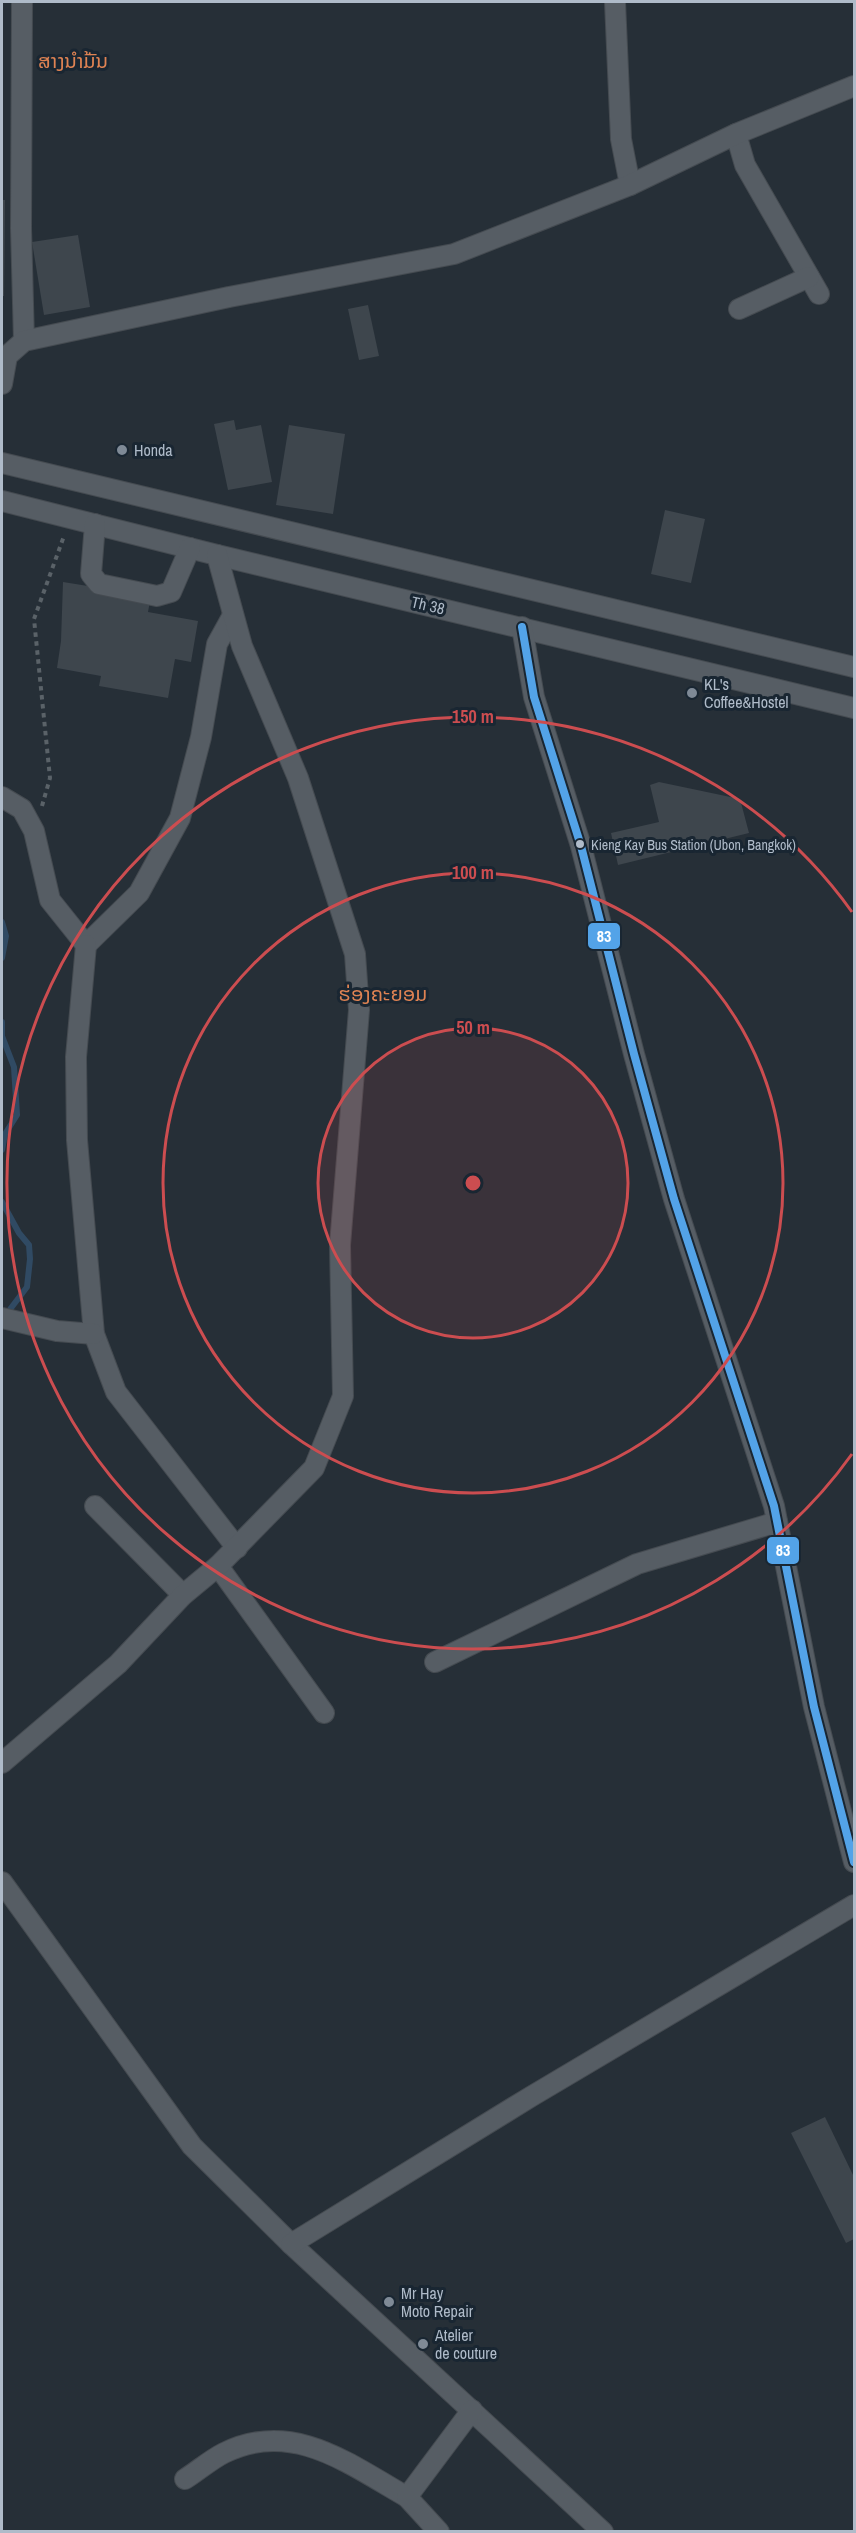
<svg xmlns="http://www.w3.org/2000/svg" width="856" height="2533" font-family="'Archivo Narrow','Noto Sans Lao',sans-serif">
	<rect width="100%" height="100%" fill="#262f37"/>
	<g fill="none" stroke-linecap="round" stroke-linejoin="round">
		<g stroke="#304a63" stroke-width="6">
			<polyline points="2,922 6,936 2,958"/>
			<polyline points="2,1022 2,1036 14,1067 17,1115 5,1134 2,1150"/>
			<polyline points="2,1202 19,1233 29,1245 30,1259 27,1287 8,1312"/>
		</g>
	</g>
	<g fill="#3e464d">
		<polygon points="2,200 5,200 4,296 2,296"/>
		<polygon points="78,235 90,307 44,315 32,242"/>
		<polygon points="368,305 379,356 359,360 348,309"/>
		<polygon points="234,420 236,430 261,425 272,482 228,490 214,424"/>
		<polygon points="289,425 345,434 333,514 276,505"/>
		<polygon points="665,510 705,519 691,583 651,574"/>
		<polygon points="122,579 153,585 148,612 198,621 191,662 175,659 168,698 99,686 101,676 57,668 61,641 63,582 119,591"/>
		<polygon points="659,782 740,799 749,833 618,865 611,833 659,822 650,785"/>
		<polygon points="825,2117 854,2177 854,2239 846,2243 791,2133"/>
	</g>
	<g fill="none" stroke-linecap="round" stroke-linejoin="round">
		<g stroke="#454b51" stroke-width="22">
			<g id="minor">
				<polyline points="22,2 21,228 24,341"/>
				<polyline points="615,2 621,139 630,185"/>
				<polyline points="736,134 745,165 819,294"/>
				<polyline points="739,309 809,277"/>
				<polyline points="2,384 7,356 24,341 229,297 454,254 630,185 736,134 854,86"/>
				<polyline points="2,463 854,667"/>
				<polyline points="2,501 217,555 854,708"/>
				<polyline points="95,524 91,574 99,584 157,596 171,592 190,548"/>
				<polyline points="522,627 534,697 581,846 634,1054 674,1199 774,1506 814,1707 854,1862"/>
				<polyline points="2,797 22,809 34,831 50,900 86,945 139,893 180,818 201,737 217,644 233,615"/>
				<polyline points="86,945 76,1057 77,1140 94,1334 116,1392 237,1548"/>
				<polyline points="2,1318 57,1331 94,1334"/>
				<polyline points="95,1506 183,1595"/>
				<polyline points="218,1566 324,1713"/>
				<polyline points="435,1662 637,1564 777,1522"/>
				<polyline points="2,1763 118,1664 183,1595 218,1566 314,1468 343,1396 340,1245 359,1010 355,954 298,778 242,646 217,555"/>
				<polyline points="2,1882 192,2146 291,2244 603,2532"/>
				<polyline points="291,2244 532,2096 854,1905"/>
				<path d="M185,2479c13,-8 25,-19 39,-26 68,-34 125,11 183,44"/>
				<polyline points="439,2532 407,2497 472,2410"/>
			</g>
		</g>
		<polyline stroke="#5a6268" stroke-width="4" stroke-dasharray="4.5 4.5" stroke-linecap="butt" points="42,806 50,778 34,619 64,536"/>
		<use href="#minor" stroke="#565d64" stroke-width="20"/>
		<g stroke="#192632" stroke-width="12">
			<polyline id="bus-1" points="522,627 534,697 581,846 634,1054 674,1199 774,1506 814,1707 854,1862"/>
		</g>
		<use href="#bus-1" stroke="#53a3e8" stroke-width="8"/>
	</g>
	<circle cx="473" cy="1183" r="155" fill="#cc4d50" fill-opacity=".12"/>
	<g fill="none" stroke="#cc4d50" stroke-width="3">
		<circle cx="473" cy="1183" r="155"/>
		<circle cx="473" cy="1183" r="310"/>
		<path d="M852 1454A466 466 0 1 1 852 912"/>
	</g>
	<g fill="#7f8a96" stroke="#192632" stroke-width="2">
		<circle cx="122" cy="450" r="6"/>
		<circle cx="692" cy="693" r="6"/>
		<circle cx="389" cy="2302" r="6"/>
		<circle cx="423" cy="2344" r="6"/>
	</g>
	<circle fill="#afbbc9" stroke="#192632" stroke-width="2" cx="580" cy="844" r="5"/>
	<g text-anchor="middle" stroke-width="6" stroke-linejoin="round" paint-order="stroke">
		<g font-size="14" fill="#afbbc9" stroke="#192632" text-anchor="start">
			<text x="591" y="850">Kieng Kay Bus Station (Ubon, Bangkok)</text>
		</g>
		<g font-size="16" fill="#afbbc9" stroke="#192632" text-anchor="start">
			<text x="134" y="456">Honda</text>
			<text x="704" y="690">KL's<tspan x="704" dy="18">Coffee&amp;Hostel</tspan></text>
			<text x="401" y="2299">Mr Hay<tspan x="401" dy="18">Moto Repair</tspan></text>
			<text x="435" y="2341">Atelier<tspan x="435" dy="18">de couture</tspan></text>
		</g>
		<g font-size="16" fill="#afbbc9" stroke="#192632">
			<text transform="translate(428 605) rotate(13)" y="6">Th 38</text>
		</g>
		<g font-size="20" fill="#df8353" stroke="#192632">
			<text x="73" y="68">ສາງນຳ້ມັນ</text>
			<text x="383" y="1001">ຮ່ອງຄະຍອມ</text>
		</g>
	</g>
	<circle cx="473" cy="1183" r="9" fill="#cc4d50" stroke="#192632" stroke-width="3"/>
	<g font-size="18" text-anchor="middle" font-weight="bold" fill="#cc4d50" stroke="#192632" stroke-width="6" stroke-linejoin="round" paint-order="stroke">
		<text x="473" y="723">150 m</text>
		<text x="473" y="879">100 m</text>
		<text x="473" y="1034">50 m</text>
	</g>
	<g stroke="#192632" stroke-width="2">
		<rect x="587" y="922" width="34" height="28" rx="6" fill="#53a3e8"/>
		<rect x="766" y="1536" width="34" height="29" rx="6" fill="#53a3e8"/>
	</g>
	<g font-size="16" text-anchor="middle" font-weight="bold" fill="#fff">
		<text x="604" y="942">83</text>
		<text x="783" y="1556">83</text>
	</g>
	<rect width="856" height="2533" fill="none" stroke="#afbbc9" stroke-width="6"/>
</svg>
